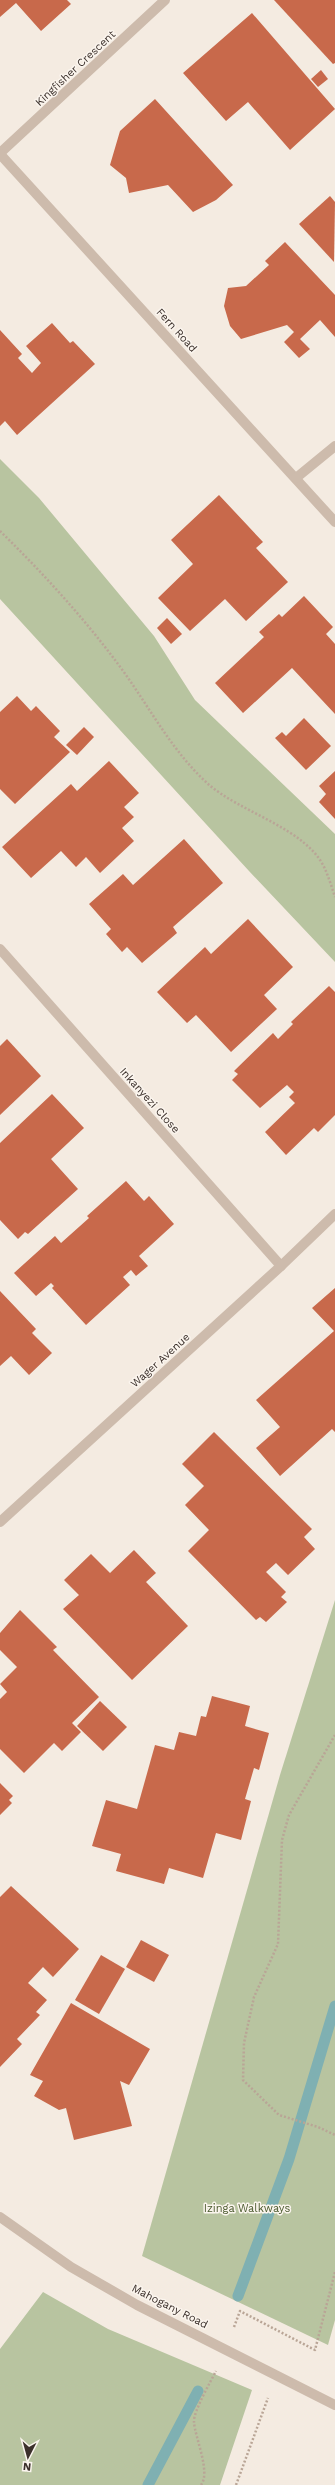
<svg xmlns="http://www.w3.org/2000/svg" width="335" height="2485" font-family="'Work Sans',sans-serif">
	<rect width="100%" height="100%" fill="#f4ebe1"/>
	<g fill="#b8c4a0">
		<polygon points="0,459 39,498 154,636 195,700 335,834 335,962 249,871 0,599"/>
		<polygon points="335,1600 335,2320 328,2345 142,2256 280,1775"/>
		<polygon points="43,2292 108,2329 252,2390 220,2485 0,2485 0,2349"/>
	</g>
	<g fill="none" stroke-linecap="round" stroke-linejoin="round">
		<g stroke="#7fb0b2" stroke-width="11">
			<polyline points="238,2296 289,2159 335,2006"/>
			<polyline points="148,2485 198,2391"/>
		</g>
	</g>
	<g fill="#c8694b">
		<polygon points="0,0 67,0 71,4 41,31 16,3 0,17"/>
		<polygon points="274,0 335,0 335,63 333,64"/>
		<polygon points="252,13 335,109 290,150 248,102 226,121 183,73"/>
		<polygon points="321,70 328,79 318,87 311,79"/>
		<polygon points="155,99 233,185 216,200 193,212 168,185 129,193 126,178 110,165 120,131"/>
		<polygon points="330,196 335,202 334,262 299,224"/>
		<polygon points="285,242 335,295 335,337 320,320 300,339 310,349 299,358 284,342 294,332 287,325 241,339 230,326 224,306 228,288 246,286 269,265 265,261"/>
		<polygon points="52,323 70,343 73,341 95,364 17,435 5,421 0,426 0,330 22,354 18,358 32,373 41,363 26,346"/>
		<polygon points="219,495 263,542 256,548 288,582 246,621 225,599 190,631 158,598 193,564 171,540"/>
		<polygon points="304,596 333,627 326,634 335,644 335,714 292,668 243,713 215,683 264,637 259,632 279,614 282,617"/>
		<polygon points="167,618 182,634 171,644 157,628"/>
		<polygon points="17,696 31,711 36,706 60,731 54,737 70,752 15,804 0,789 0,712"/>
		<polygon points="304,718 331,746 306,770 275,738 282,732 286,736"/>
		<polygon points="84,727 94,737 77,755 66,745"/>
		<polygon points="109,761 139,793 124,807 134,817 122,828 134,841 100,873 86,857 76,867 61,851 31,878 2,847 71,784 77,791"/>
		<polygon points="335,771 335,819 319,802 326,794 319,786"/>
		<polygon points="184,839 223,883 173,927 177,933 142,963 127,947 122,952 106,934 111,929 89,904 123,874 133,885"/>
		<polygon points="248,919 293,967 264,995 277,1009 231,1052 196,1015 187,1023 157,992 205,947 211,954"/>
		<polygon points="329,986 335,992 335,1115 318,1132 314,1128 286,1155 265,1132 295,1103 289,1097 294,1092 287,1085 260,1108 232,1080 238,1074 234,1071 273,1033 278,1039 293,1024 291,1022"/>
		<polygon points="7,1039 41,1076 0,1115 0,1046"/>
		<polygon points="52,1094 84,1128 51,1159 78,1189 28,1234 25,1232 18,1239 0,1220 0,1143"/>
		<polygon points="126,1181 144,1201 149,1196 174,1224 139,1256 148,1266 136,1276 131,1270 123,1277 130,1285 86,1325 52,1288 54,1286 51,1283 36,1296 14,1273 55,1236 61,1243 89,1218 87,1216"/>
		<polygon points="335,1288 335,1432 332,1429 280,1476 256,1448 280,1427 256,1400 334,1331 312,1308"/>
		<polygon points="0,1291 36,1329 32,1333 52,1353 29,1375 11,1356 0,1366"/>
		<polygon points="214,1432 312,1529 304,1537 315,1549 288,1575 276,1563 266,1572 286,1592 281,1597 287,1602 266,1622 260,1617 256,1620 188,1551 209,1530 185,1505 204,1486 182,1464"/>
		<polygon points="134,1550 156,1573 146,1582 188,1626 132,1680 63,1609 79,1595 64,1580 91,1554 110,1573"/>
		<polygon points="20,1610 57,1647 53,1650 99,1697 72,1723 81,1732 62,1751 54,1743 24,1773 0,1749 0,1699 7,1692 0,1684 17,1667 0,1650 0,1633"/>
		<polygon points="212,1696 250,1706 245,1726 269,1733 259,1770 254,1768 245,1799 251,1801 241,1840 216,1833 203,1878 169,1868 164,1884 116,1871 121,1854 92,1846 106,1800 137,1809 155,1745 174,1750 179,1732 196,1736 201,1716 206,1717"/>
		<polygon points="100,1701 127,1727 103,1751 77,1726"/>
		<polygon points="0,1783 13,1796 9,1800 12,1803 0,1815"/>
		<polygon points="11,1886 79,1949 53,1977 43,1967 28,1983 47,2000 36,2012 40,2015 17,2039 22,2044 0,2067 0,1897"/>
		<polygon points="141,1940 169,1955 154,1982 126,1967"/>
		<polygon points="101,1955 125,1969 99,2014 75,2000"/>
		<polygon points="71,2003 150,2049 129,2085 120,2081 132,2126 74,2140 66,2108 59,2110 34,2096 43,2081 30,2075"/>
	</g>
	<g fill="none" stroke-linecap="round" stroke-linejoin="round">
		<g stroke="#b9a596" stroke-width="2.5" stroke-dasharray="2 2" stroke-linecap="butt">
			<path d="M0,531c42,41 83,86 118,133 30,40 52,85 89,119 33,30 100,45 118,86 4,9 7,19 10,28"/>
			<polyline points="335,1735 289,1815 282,1840 278,1944 254,1997 244,2043 243,2080 279,2115 318,2127 335,2135"/>
			<polyline points="234,2327 240,2311 315,2350 335,2272"/>
			<path d="M201,2485c10,-13 -6,-47 -7,-63 -1,-10 17,-41 22,-51"/>
			<polyline points="236,2485 268,2398"/>
		</g>
		<g stroke="#cdbbac" stroke-width="10">
			<polyline points="0,153 165,0"/>
			<polyline points="0,154 335,522"/>
			<polyline points="296,478 335,446"/>
			<polyline points="0,949 281,1266"/>
			<polyline points="0,1522 281,1266 335,1214"/>
			<polyline points="0,2217 71,2267 137,2305 335,2405"/>
		</g>
	</g>
	<g text-anchor="middle" stroke-width="3" stroke-linejoin="round" paint-order="stroke">
		<g font-size="11" fill="#3b302b" stroke="#fbf5ee">
			<text transform="translate(75 68) rotate(-43)" y="4">Kingfisher Crescent</text>
			<text transform="translate(177 330) rotate(48)" y="4">Fern Road</text>
			<text transform="translate(150 1100) rotate(48)" y="4">Inkanyezi Close</text>
			<text transform="translate(160 1360) rotate(-42)" y="4">Wager Avenue</text>
			<text transform="translate(170 2306) rotate(27)" y="4">Mahogany Road</text>
		</g>
		<g font-size="11" fill="#4a5a2e" stroke="#fbf5ee">
			<text x="247" y="2212">Izinga Walkways</text>
		</g>
	</g>
	<g transform="translate(28 2457) rotate(186)" stroke="#fbf5ee" stroke-width="3" paint-order="stroke">
	<path d="M0-3L7 15L0 10L-7 15Z" fill="#3b302b"/>
	<text y="-6" font-size="11" font-weight="bold" text-anchor="middle" fill="#3b302b">N</text>
	</g>
</svg>
